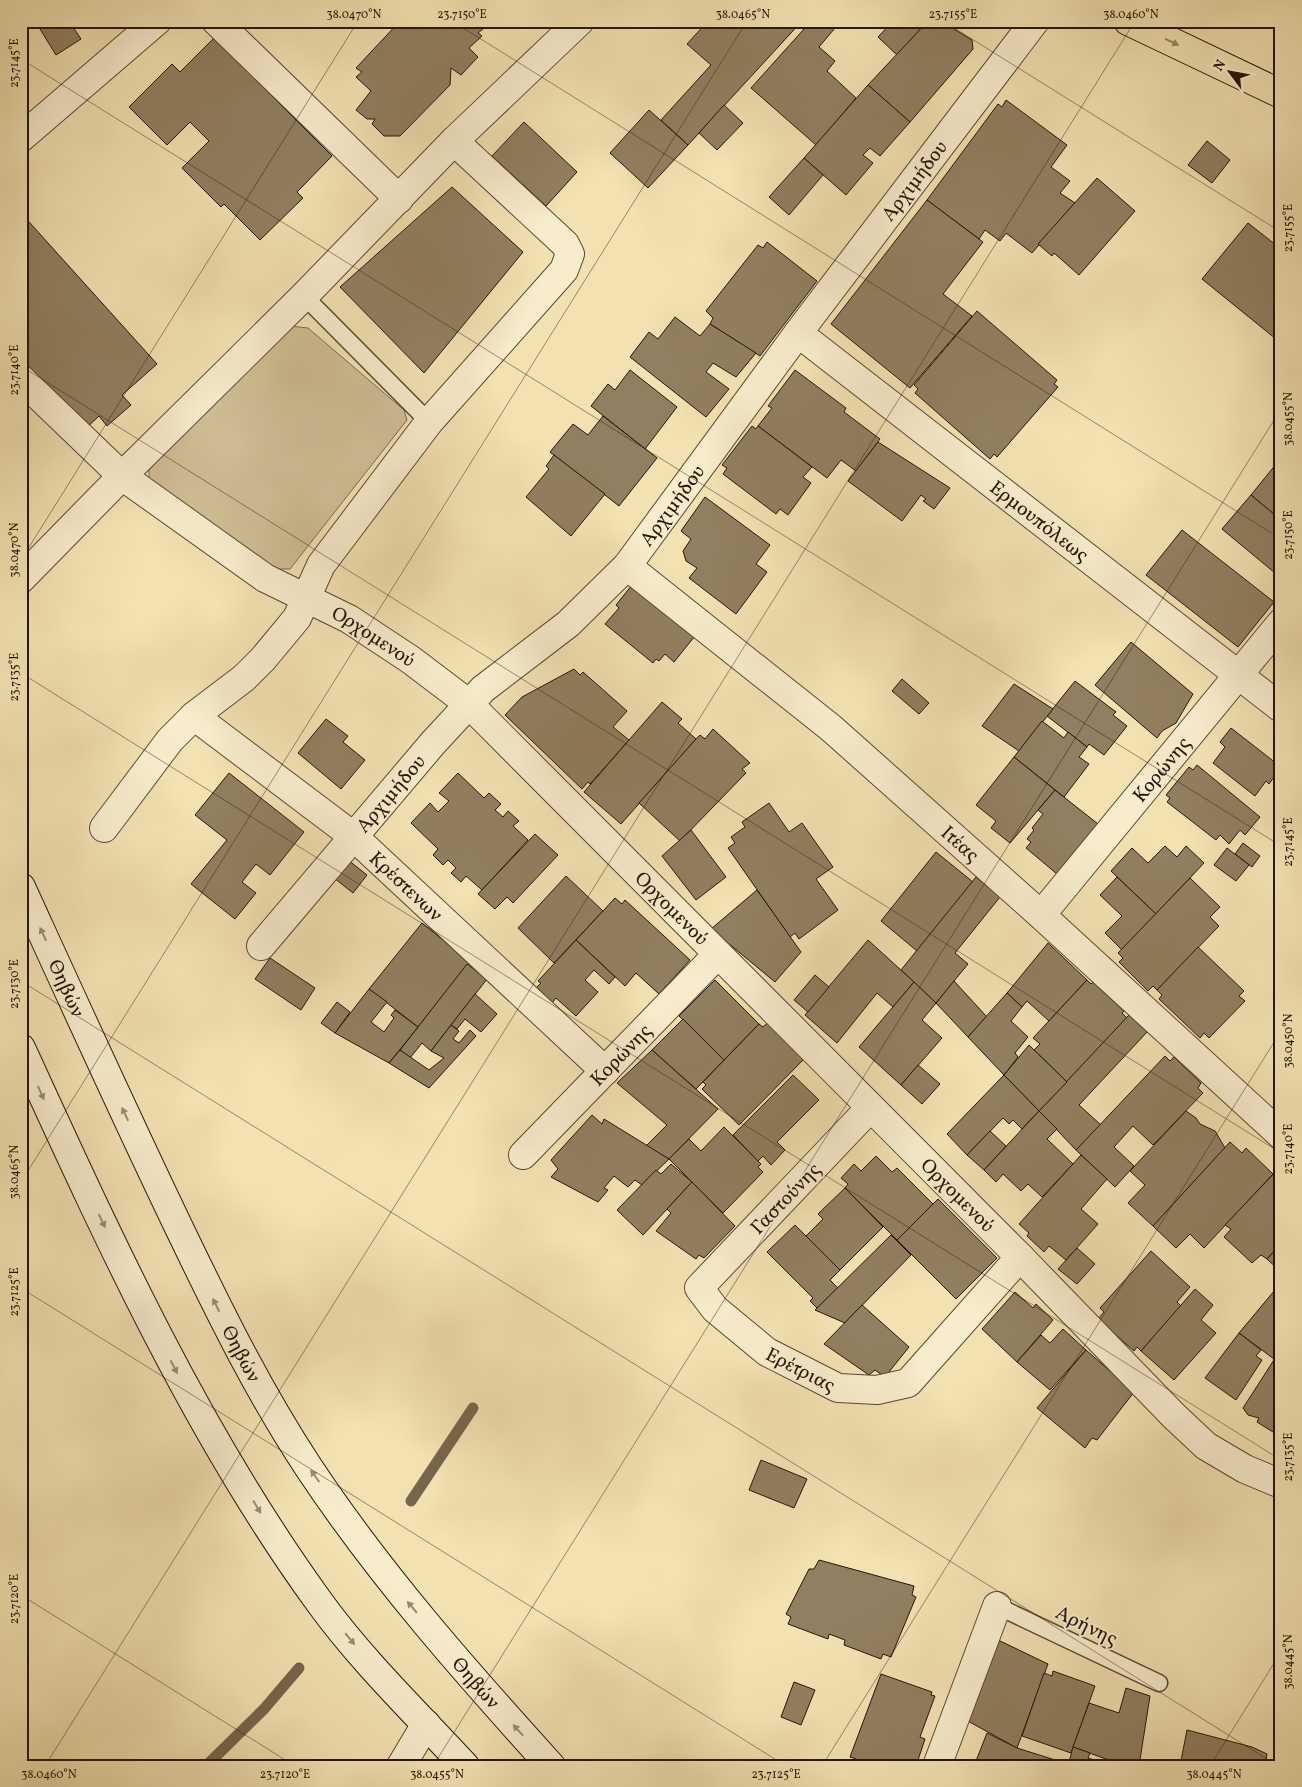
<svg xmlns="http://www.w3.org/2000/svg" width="1302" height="1787" font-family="Vollkorn,serif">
	<rect width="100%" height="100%" fill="#f2e1b1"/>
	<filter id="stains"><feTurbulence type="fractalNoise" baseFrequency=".004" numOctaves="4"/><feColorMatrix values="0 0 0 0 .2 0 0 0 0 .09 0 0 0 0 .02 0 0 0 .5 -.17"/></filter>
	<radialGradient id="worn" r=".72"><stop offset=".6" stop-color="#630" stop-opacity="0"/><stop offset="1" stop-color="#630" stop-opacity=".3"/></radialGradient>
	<polygon fill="#cfbe94" stroke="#7a6a4e" points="290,326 308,328 404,410 407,420 290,569 270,569 149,481 149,467"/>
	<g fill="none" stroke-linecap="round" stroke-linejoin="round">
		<g stroke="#76664c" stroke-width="11">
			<polyline points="411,1501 473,1408"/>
			<polyline points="206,1766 264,1709 299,1668"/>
		</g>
	</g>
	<g fill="#907f60" stroke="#251509">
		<polygon points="35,21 69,21 81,39 56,55"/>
		<polygon points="400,21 482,21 483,29 478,33 482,36 469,48 478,57 461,75 451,68 450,85 400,136 384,136 372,124 375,119 367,119 356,110 371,91 356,77 362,72 356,68"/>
		<polygon points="708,21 802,21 688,145 661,120 711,65 687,44"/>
		<polygon points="802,21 828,21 835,28 819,47 835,61 827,71 856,98 816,145 751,88 804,29 799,24"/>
		<polygon points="893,21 926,21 927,22 897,55 878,37"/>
		<polygon points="941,21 972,40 973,49 910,122 868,85 928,21"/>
		<polygon points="214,38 332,156 297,192 303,198 260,240 224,204 221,207 182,168 209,141 190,122 167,145 129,107 172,64 180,72"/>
		<polygon points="868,85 910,122 880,156 870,148 863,155 873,163 846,195 804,158"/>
		<polygon points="1006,100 1067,145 1051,167 1070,181 1060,193 1075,203 1032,253 1006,233 1000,241 985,230 979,239 927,200 998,104 1002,107"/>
		<polygon points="724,105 743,123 717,150 699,133"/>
		<polygon points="649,110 688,145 648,188 610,153"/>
		<polygon points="524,122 577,172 546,206 492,156"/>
		<polygon points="1207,141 1230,160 1212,183 1188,165"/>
		<polygon points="804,158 823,175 789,215 769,197"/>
		<polygon points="1097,178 1135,211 1079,275 1054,253 1052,256 1038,244"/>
		<polygon points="452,187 523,252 424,373 340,287"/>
		<polygon points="927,200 983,242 943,294 972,316 910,388 831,324"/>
		<polygon points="21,213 157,364 122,395 131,405 107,426 99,416 84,430 21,359"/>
		<polygon points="1248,223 1281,249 1281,333 1276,339 1202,279"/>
		<polygon points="767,242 817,281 760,356 710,324 713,318 706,311 758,245 763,248"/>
		<polygon points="977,311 1057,380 1054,384 1058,387 997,457 994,454 990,459 915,393 918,389 914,385"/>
		<polygon points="675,317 700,336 710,324 756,353 736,377 713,363 706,372 729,389 706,417 630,357 649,332 658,339"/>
		<polygon points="630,370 677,407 645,449 591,406 608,384 615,390"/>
		<polygon points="795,370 846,408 844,412 880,439 856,471 841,460 827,478 758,426 772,408 768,406"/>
		<polygon points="603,416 657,458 619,506 550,452 573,424 588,435"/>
		<polygon points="752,426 756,429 758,426 812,467 803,477 811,483 788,515 780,509 776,514 723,474 727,468 722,465"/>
		<polygon points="878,442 950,488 934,509 923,501 926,499 921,495 902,521 848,481"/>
		<polygon points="554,455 605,494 571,536 526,497 549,469 546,466"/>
		<polygon points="1281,458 1281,520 1251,495"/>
		<polygon points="1251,495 1281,520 1281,578 1222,529"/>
		<polygon points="705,497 770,545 756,564 767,572 736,614 689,578 697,568 686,561 683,551 691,539 681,531"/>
		<polygon points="1182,530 1274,602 1238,647 1146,575"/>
		<polygon points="632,585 695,636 674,662 665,654 659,661 656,659 653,663 605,624 619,608 616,605"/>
		<polygon points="1131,642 1193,694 1176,723 1162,731 1157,738 1095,685"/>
		<polygon points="574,669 580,675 583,672 627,711 613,727 629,740 590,784 588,782 582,789 505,715 522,697"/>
		<polygon points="902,679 929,703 919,714 892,691"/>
		<polygon points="1075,681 1116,712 1113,715 1127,726 1104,755 1089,744 1087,747 1047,716"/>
		<polygon points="1014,684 1053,709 1019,751 982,726"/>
		<polygon points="662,702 682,719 678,723 696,739 621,824 584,792"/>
		<polygon points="326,719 348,736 343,742 365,760 341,789 298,753"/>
		<polygon points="1042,721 1064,738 1068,732 1087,747 1079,757 1089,764 1064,797 1014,757"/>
		<polygon points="1231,728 1281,767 1269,784 1266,781 1255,796 1213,763 1225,747 1220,742"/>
		<polygon points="713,729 750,763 742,769 746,773 680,841 639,803 696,739 700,735 705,739"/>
		<polygon points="1014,757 1055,790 1010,843 991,828 996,821 976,805"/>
		<polygon points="1197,765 1260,817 1245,835 1240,830 1229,844 1220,835 1216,840 1167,802 1170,798 1166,795 1189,767 1193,770"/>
		<polygon points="229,773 304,832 270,875 256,864 242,882 256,893 235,919 191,884 227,840 195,815"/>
		<polygon points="458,773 484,798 489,793 501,804 495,810 503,817 508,811 519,821 513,826 528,840 482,890 466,876 461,882 451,873 456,868 448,860 443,865 433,855 438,849 411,823 430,803 438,812 449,801 439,793"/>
		<polygon points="1055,790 1098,824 1057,874 1026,848 1031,842 1027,839 1034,830 1032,828 1043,814 1038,810"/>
		<polygon points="769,803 789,832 802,823 833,867 816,879 838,910 799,939 795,933 790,937 728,848 735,843 731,837 745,827 742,822"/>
		<polygon points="691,830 726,877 696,900 662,856"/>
		<polygon points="535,834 558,855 513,903 507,897 495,909 478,894"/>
		<polygon points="1243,843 1260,856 1252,867 1235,854"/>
		<polygon points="1165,846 1177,857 1186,846 1204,863 1156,914 1111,871 1132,848 1148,863"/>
		<polygon points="1227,848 1249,865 1236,881 1214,865"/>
		<polygon points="936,852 973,882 917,951 881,921"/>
		<polygon points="348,860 367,875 353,893 334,878"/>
		<polygon points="566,876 603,911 554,963 518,928"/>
		<polygon points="976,877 1000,897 955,953 968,964 936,1003 901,970"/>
		<polygon points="1117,877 1156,914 1122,950 1105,933 1122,916 1100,895"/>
		<polygon points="1190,878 1220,907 1210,917 1219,926 1157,990 1153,986 1148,991 1119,962 1123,958 1118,953"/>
		<polygon points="757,890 801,952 775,982 711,929"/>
		<polygon points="615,898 622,904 625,900 690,960 659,994 636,973 625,986 576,940"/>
		<polygon points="422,923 470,962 418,1027 369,989"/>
		<polygon points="576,940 615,977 609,984 594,970 585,980 598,992 576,1016 556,998 552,1003 536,988 541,983 538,981"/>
		<polygon points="868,940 914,982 893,1007 877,993 837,1043 805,1015"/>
		<polygon points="1048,943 1087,980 1049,1021 1027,1001 1022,1007 1007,993"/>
		<polygon points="1198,947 1244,991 1239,996 1245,1001 1209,1038 1204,1033 1200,1038 1159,999 1162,995 1157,990"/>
		<polygon points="270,958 315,988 301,1010 255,979"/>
		<polygon points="467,964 487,979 431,1051 422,1043 410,1058 400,1050"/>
		<polygon points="815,975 829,987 808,1012 794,1000"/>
		<polygon points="715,980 759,1024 724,1060 679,1016"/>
		<polygon points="1087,980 1091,984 1093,982 1124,1011 1122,1013 1127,1018 1067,1082 1034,1050 1040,1044 1033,1038"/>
		<polygon points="954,981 987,1017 968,1037 936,1003"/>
		<polygon points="914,982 936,1003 922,1020 942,1038 901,1085 859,1047"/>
		<polygon points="369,989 387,1002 371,1022 384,1032 394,1018 391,1015 395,1010 418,1027 389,1063 335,1033"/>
		<polygon points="1007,993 1022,1007 1011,1021 1028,1037 1015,1053 1018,1057 1004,1075 968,1037"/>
		<polygon points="475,994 497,1014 481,1032 465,1019 457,1029 451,1025"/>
		<polygon points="337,1002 350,1012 335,1033 321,1023"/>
		<polygon points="1129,1015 1148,1031 1079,1105 1101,1125 1076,1150 1039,1111"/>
		<polygon points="683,1019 724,1060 696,1089 652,1050"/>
		<polygon points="767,1023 804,1059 739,1125 702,1089 706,1085 703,1082 759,1024 763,1027"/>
		<polygon points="451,1025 459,1031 453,1039 459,1043 470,1030 476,1036 429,1088 389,1063 400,1050 429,1070 444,1058 431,1051"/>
		<polygon points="1029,1045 1067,1082 1039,1111 1004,1075"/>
		<polygon points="652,1050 718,1109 669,1159 646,1146 667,1125 617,1083"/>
		<polygon points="1165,1056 1170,1061 1174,1057 1201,1083 1198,1088 1203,1093 1153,1145 1133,1126 1114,1147 1134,1166 1115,1187 1076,1150"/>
		<polygon points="918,1065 940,1084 922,1104 901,1085"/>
		<polygon points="793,1075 819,1100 777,1142 785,1150 771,1165 763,1156 758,1161 733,1135"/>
		<polygon points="1004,1075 1039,1111 1022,1129 1013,1120 1009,1124 1003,1118 967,1155 947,1134"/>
		<polygon points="1039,1111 1057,1129 1047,1139 1073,1164 1042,1197 1028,1184 1021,1191 1003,1174 996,1182 984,1170"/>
		<polygon points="1186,1111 1196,1118 1200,1124 1215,1131 1225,1148 1153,1226 1128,1203 1145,1185 1130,1171"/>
		<polygon points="592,1115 602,1124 604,1119 669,1159 642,1185 635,1180 628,1187 614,1176 604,1188 608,1190 598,1202 551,1177 558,1169 551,1160"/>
		<polygon points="724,1127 761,1164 758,1167 763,1172 723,1213 669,1159 689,1139 701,1151"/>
		<polygon points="990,1131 1006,1146 984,1170 967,1155"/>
		<polygon points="1230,1142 1242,1153 1246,1148 1273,1174 1204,1248 1190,1234 1176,1248 1153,1226"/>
		<polygon points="1081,1155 1107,1179 1081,1209 1098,1224 1066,1260 1049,1246 1044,1252 1027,1236 1029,1233 1019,1224"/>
		<polygon points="876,1156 892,1172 897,1168 933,1204 897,1240 845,1188 848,1184 841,1178 854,1164 861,1171"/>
		<polygon points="671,1164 692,1182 643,1235 617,1210 656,1170 661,1174"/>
		<polygon points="1281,1166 1281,1244 1267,1259 1261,1255 1252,1263 1224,1237 1231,1229 1225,1225"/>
		<polygon points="692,1182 735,1226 704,1258 699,1255 696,1259 656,1231 671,1213 667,1209"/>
		<polygon points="845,1188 883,1227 840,1270 806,1236 823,1219 818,1214"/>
		<polygon points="938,1199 997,1258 956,1299 897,1240"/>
		<polygon points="795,1225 840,1270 830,1280 838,1288 818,1309 810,1301 813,1298 767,1252"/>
		<polygon points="891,1235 911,1255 845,1323 815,1310"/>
		<polygon points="1281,1244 1281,1272 1267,1259"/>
		<polygon points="1077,1248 1095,1264 1077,1284 1058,1269"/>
		<polygon points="1151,1251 1190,1287 1177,1302 1181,1306 1141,1351 1137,1347 1134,1351 1098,1319 1104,1312 1100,1308"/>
		<polygon points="1280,1284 1281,1349 1274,1359 1239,1333"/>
		<polygon points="1195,1289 1213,1305 1201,1320 1216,1333 1174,1380 1141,1351"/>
		<polygon points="1015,1292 1033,1308 1036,1304 1053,1320 1017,1362 982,1329"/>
		<polygon points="862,1305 909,1347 885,1377 875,1370 869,1375 824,1344"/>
		<polygon points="1063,1329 1086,1350 1050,1390 1017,1362 1041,1335 1050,1343"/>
		<polygon points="1239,1333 1261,1350 1256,1356 1262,1360 1236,1400 1205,1378"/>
		<polygon points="1281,1349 1281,1437 1257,1422 1259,1418 1248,1415 1243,1408"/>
		<polygon points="1086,1350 1134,1392 1097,1440 1092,1438 1085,1448 1037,1408"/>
		<polygon points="761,1460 807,1479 794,1508 749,1490"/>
		<polygon points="819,1560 914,1586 912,1595 916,1597 891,1657 883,1654 881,1659 844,1645 845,1640 829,1634 828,1639 788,1624 791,1617 786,1614 809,1569 814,1569"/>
		<polygon points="996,1639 1048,1664 1017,1748 966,1720"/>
		<polygon points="1053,1671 1095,1686 1071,1753 1022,1736 1044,1673 1052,1676"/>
		<polygon points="881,1674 932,1692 931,1695 935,1696 920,1737 925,1739 916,1766 893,1766 879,1761 876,1766 850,1757"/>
		<polygon points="794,1682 815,1690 801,1725 781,1717"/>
		<polygon points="1126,1688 1150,1696 1139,1766 1125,1766 1073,1747 1089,1703 1119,1713"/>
		<polygon points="1187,1730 1252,1747 1267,1754 1265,1766 1180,1766"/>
		<polygon points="987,1733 1017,1748 1068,1764 1068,1766 974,1766"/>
		<polygon points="1073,1747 1090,1753 1088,1758 1104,1763 1106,1759 1125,1766 1068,1766"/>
	</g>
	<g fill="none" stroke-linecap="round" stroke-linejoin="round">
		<g stroke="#584833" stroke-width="19">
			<g id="lane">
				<polyline points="304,296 429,422"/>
				<polyline points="997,1606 1159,1683"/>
			</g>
		</g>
		<g stroke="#584833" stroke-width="30">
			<g id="street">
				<polyline points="216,21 399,199"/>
				<polyline points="21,138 157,21"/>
				<path id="s1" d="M798,333l483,375"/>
				<path id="s2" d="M21,379l101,97 143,102 84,41 62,41 58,44 551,553 154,159 32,30 39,23 36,15"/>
				<path id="s3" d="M627,566l204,162 210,187 240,220"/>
				<polyline points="21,579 122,476 304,296 454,141 580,21"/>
				<path id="s4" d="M194,716l159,120 252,235"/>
				<polyline points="104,828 170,740 194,716 244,678 263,659 297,618 321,565 429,422 564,270 570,254 565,244 454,141"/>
				<path id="s5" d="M1041,915l240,-292"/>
				<path id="s6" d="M261,946l172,-203 50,-54 85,-65 59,-58 171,-233 237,-312"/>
				<path id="s7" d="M870,1108l-171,180 16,21 52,43 71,36 39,2 31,-7 112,-126"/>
				<path id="s8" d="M523,1155l195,-201"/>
				<polyline points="401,1766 426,1724"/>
				<polyline points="937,1766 997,1606"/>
			</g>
		</g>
		<g stroke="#251509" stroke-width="30">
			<g id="secondary">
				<path id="s9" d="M21,887c53,116 106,233 162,349 38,79 77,158 126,232 71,107 156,203 242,298"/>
				<path d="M21,1048c87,190 176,386 299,555 42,58 97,111 145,163"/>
			</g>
		</g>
		<g stroke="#251509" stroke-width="30">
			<polyline id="primary" points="1128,21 1281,94"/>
		</g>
		<use href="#lane" stroke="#f7eccc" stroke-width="16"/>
		<use href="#street" stroke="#f7eccc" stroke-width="28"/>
		<use href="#secondary" stroke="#f7eccc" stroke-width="28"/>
		<use href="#primary" stroke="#f2e1b1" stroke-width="28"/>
	</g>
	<defs><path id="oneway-solid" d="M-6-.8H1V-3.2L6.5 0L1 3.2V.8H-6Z" transform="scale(1.25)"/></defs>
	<use fill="#968565" href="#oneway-solid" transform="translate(1172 42) rotate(25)"/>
	<g fill="#988b74">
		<use href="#oneway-solid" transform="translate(43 934) rotate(-115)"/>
		<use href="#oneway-solid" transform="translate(41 1093) rotate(66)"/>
		<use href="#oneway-solid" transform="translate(125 1114) rotate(-115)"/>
		<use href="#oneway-solid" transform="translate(102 1221) rotate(64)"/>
		<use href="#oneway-solid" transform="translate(216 1305) rotate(-116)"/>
		<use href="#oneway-solid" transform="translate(174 1367) rotate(62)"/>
		<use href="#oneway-solid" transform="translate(315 1476) rotate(-126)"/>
		<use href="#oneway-solid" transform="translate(257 1507) rotate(59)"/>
		<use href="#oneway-solid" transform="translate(412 1607) rotate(-130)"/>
		<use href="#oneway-solid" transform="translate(350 1639) rotate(50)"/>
		<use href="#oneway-solid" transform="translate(518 1730) rotate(-132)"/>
	</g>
	<path fill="none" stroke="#251509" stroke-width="1" stroke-opacity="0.45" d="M452,21l829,518M943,21l338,211M21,59l1260,787M21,366l1260,787M21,560l337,-539M21,673l1260,787M21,981l1257,785M21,1182l726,-1161M21,1288l765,478M21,1595l274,171M45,1766l1090,-1745M433,1766l848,-1357M822,1766l459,-735M1210,1766l71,-114"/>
	<g text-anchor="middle" stroke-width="4" stroke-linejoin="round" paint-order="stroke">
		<g font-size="20" fill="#251509" stroke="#f7eccc">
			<text dy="7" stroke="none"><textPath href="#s6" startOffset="1010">Αρχιμήδου</textPath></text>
			<text dy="7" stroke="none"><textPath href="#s6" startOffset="605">Αρχιμήδου</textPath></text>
			<text dy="7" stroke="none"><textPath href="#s1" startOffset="306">Ερμουπόλεως</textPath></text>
			<text dy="7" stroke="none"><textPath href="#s2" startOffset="439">Ορχομενού</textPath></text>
			<text dy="7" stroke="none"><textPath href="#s5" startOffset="189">Κορώνης</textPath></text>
			<text dy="7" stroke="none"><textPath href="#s6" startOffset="200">Αρχιμήδου</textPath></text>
			<text dy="7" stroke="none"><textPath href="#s3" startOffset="434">Ιτέας</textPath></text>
			<text dy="7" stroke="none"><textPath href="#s4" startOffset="272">Κρέστενων</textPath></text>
			<text dy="7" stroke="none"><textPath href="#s2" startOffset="844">Ορχομενού</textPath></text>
			<text dy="7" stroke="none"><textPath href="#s9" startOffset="111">Θηβών</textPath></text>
			<text dy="7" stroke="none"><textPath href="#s8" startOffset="140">Κορώνης</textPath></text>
			<text dy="7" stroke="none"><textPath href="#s2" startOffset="1249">Ορχομενού</textPath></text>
			<text transform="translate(785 1198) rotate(-46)" y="7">Γαστούνης</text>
			<text dy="7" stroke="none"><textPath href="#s9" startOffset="516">Θηβών</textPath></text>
			<text dy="7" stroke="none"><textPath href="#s7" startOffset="380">Ερέτριας</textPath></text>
			<text transform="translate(1087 1625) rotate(26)" y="7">Αρήνης</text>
			<text dy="7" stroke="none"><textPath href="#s9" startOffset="921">Θηβών</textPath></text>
		</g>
	</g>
	<rect width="1302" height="1787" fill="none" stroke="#f2e1b1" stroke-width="55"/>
	<g transform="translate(1230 72) rotate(302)" stroke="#f7eccc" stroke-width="4" paint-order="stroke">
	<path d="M0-4L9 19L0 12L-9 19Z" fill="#251509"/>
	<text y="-8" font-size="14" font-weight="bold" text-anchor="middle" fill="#251509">N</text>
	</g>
	<rect x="28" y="28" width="1246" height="1732" fill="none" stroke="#251509" stroke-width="2"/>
	<g font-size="12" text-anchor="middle" fill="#251509">
		<text x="354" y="18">38.0470°N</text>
		<text x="462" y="18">23.7150°E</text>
		<text x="743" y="18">38.0465°N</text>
		<text x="953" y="18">23.7155°E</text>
		<text x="1131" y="18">38.0460°N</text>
		<text transform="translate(14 63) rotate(-90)" y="4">23.7145°E</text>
		<text transform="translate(1288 228) rotate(-90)" y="4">23.7155°E</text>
		<text transform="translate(14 370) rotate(-90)" y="4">23.7140°E</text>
		<text transform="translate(1288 419) rotate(-90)" y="4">38.0455°N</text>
		<text transform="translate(1288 535) rotate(-90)" y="4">23.7150°E</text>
		<text transform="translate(14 550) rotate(-90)" y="4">38.0470°N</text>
		<text transform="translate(14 677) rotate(-90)" y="4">23.7135°E</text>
		<text transform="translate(1288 842) rotate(-90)" y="4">23.7145°E</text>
		<text transform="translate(14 984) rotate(-90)" y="4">23.7130°E</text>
		<text transform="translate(1288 1041) rotate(-90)" y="4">38.0450°N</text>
		<text transform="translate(1288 1149) rotate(-90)" y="4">23.7140°E</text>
		<text transform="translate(14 1172) rotate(-90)" y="4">38.0465°N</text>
		<text transform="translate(14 1292) rotate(-90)" y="4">23.7125°E</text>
		<text transform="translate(1288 1457) rotate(-90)" y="4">23.7135°E</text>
		<text transform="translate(14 1599) rotate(-90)" y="4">23.7120°E</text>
		<text transform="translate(1288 1662) rotate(-90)" y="4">38.0445°N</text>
		<text x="49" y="1778">38.0460°N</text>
		<text x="285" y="1778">23.7120°E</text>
		<text x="437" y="1778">38.0455°N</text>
		<text x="776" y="1778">23.7125°E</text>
		<text x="1214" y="1778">38.0445°N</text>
	</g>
	<rect width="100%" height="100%" filter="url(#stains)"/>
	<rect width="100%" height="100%" fill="url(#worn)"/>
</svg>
